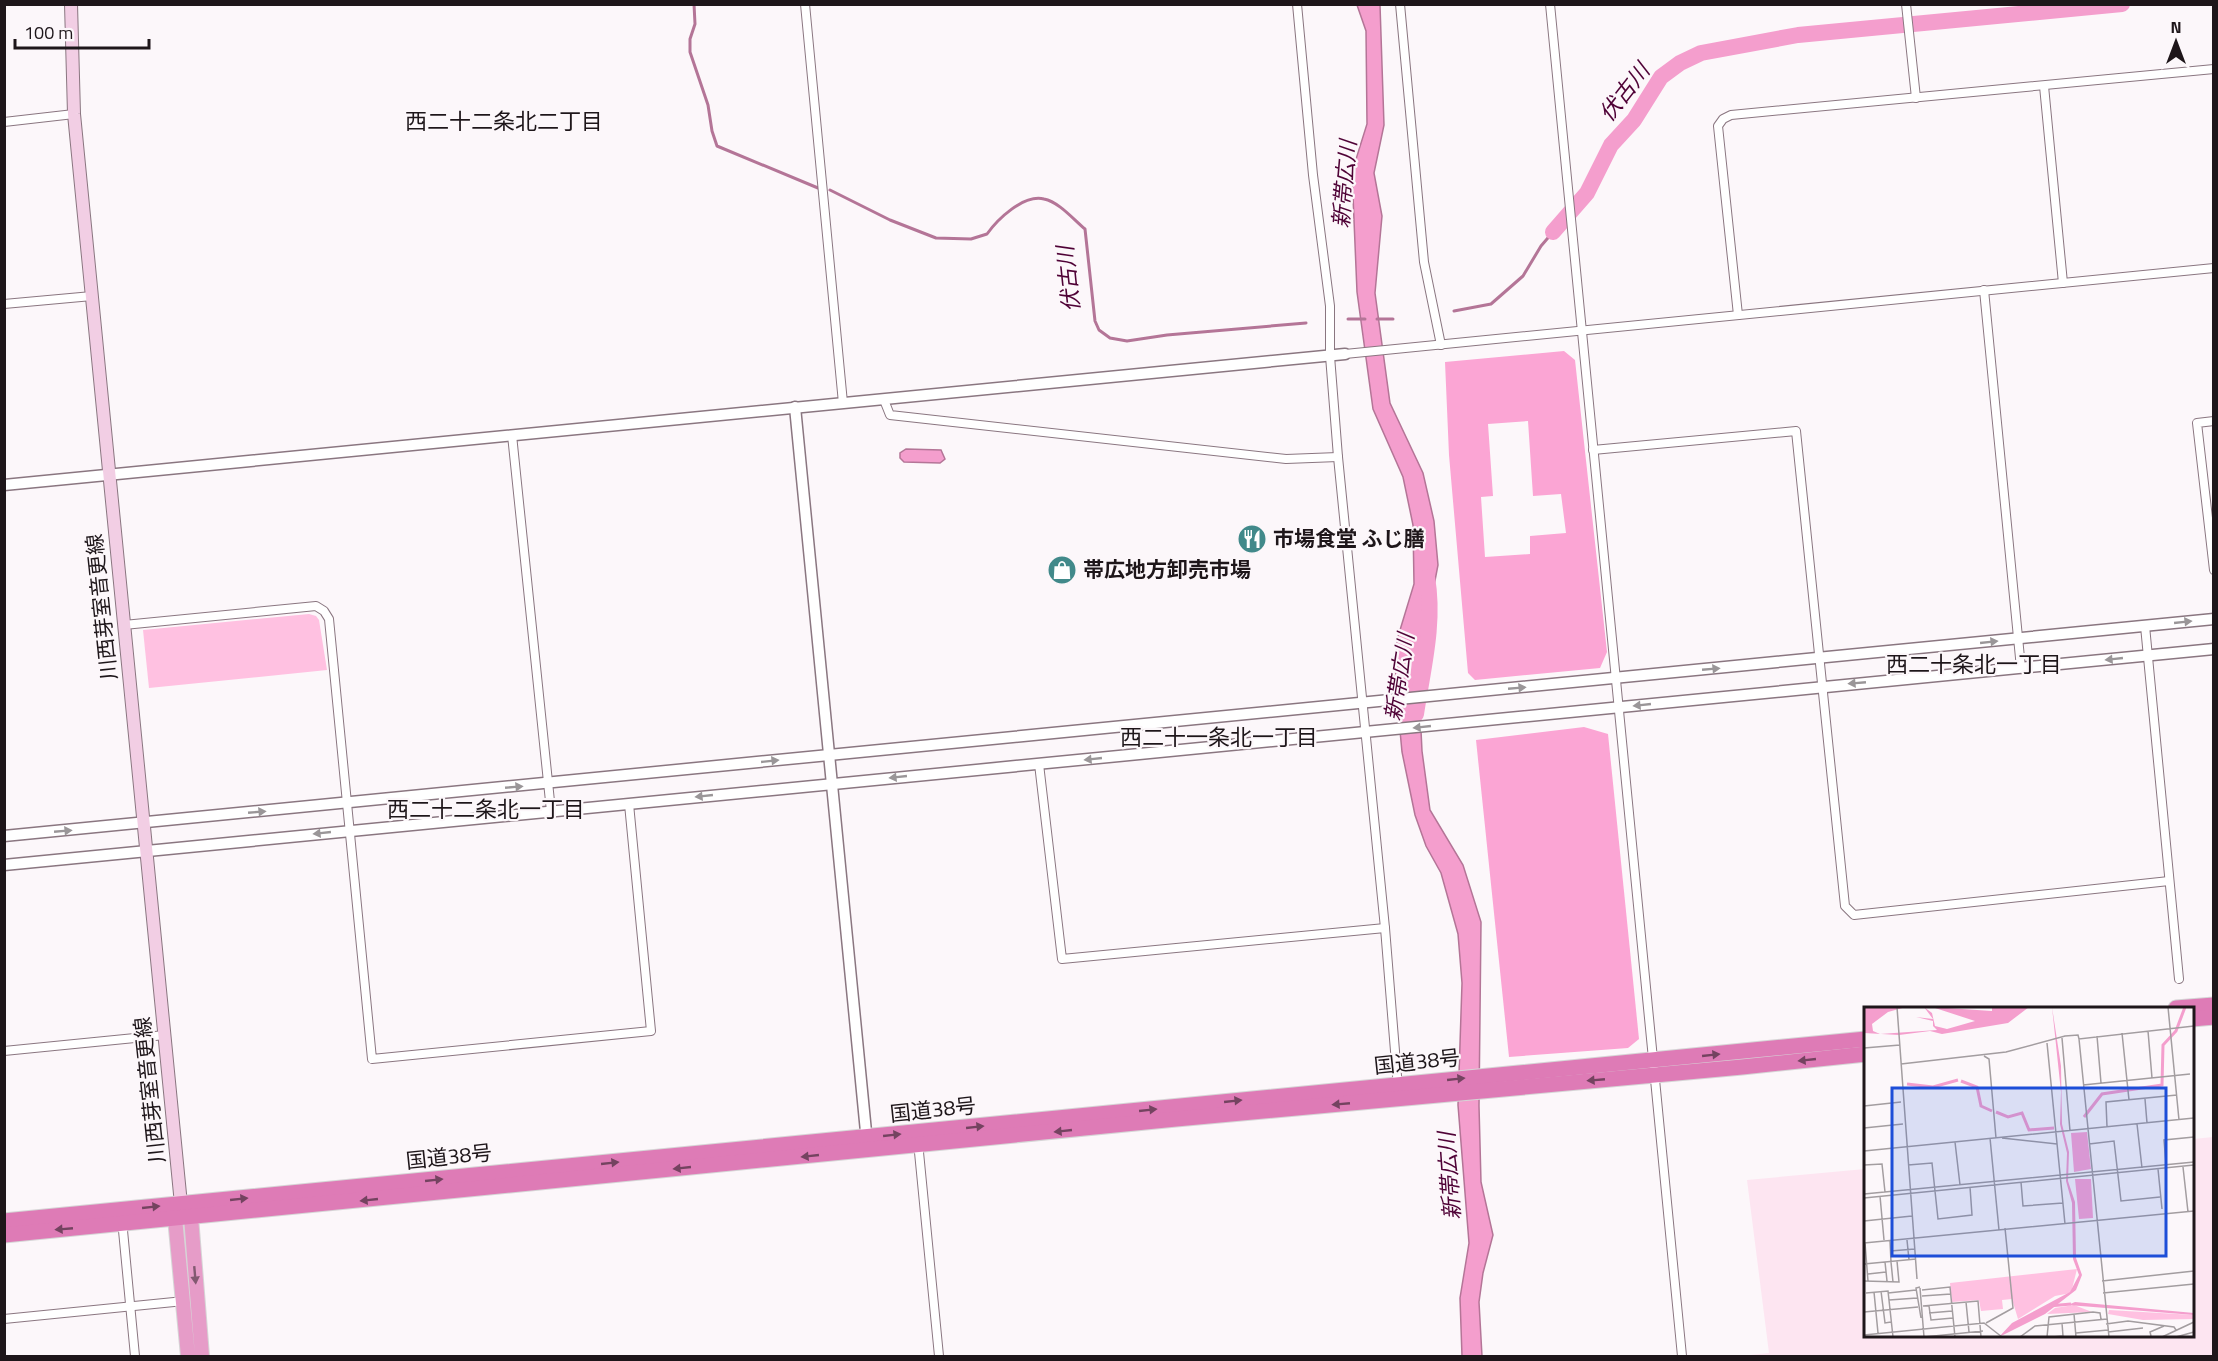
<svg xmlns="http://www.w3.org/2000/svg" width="2218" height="1361" font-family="'Titillium Web','Noto Sans JP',sans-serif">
	<rect width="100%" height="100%" fill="#fcf7fa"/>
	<polygon fill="#fde5f1" points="2213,1137 2213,1356 1740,1356 1769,1353 1747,1180 1865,1169 1866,1336 2192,1336 2193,1139"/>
	<polygon fill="#ffc1e1" points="309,614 316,616 319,620 327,670 149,688 143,630"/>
	<g fill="#fba5d4" fill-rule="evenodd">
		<path d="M1564,351l11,9 32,292 -7,16 -125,12 -7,-7 -19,-218 -4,-93zM1528,421l5,75 28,-2 5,39 -36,3v18l-45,3 -4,-60 12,-1 -5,-72z"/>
		<polygon points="1584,727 1608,734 1639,1039 1628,1048 1509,1057 1476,740"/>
	</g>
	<g fill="#f49ecd" stroke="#b47597" stroke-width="1.5">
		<polygon points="1357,5 1380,5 1384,125 1374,173 1382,216 1375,293 1390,403 1423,473 1434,521 1438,565 1418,669 1422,751 1430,810 1463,865 1481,922 1479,1106 1481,1182 1493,1235 1483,1273 1479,1302 1482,1356 1462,1356 1460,1298 1469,1243 1458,1105 1462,983 1458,934 1441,873 1426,846 1415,815 1402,752 1395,677 1397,640 1414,584 1413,525 1403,477 1373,409 1357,292 1352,172 1367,124 1366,31"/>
		<polygon points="906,449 941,450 945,459 940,463 904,462 900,458 900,453"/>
	</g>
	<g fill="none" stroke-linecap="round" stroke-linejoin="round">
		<g stroke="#b47597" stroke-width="3">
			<polyline points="694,4 695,24 690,39 690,52 708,105 712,131 717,146 818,188"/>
			<path d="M830,190l60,30 46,18 35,1 16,-5c10,-14 36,-40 57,-35 15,3 29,20 41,30l10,92 4,9 11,8 17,3 40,-6 139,-12"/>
			<polyline points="1454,311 1491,304 1523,276 1541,246 1553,232"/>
			<polyline points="1348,319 1365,319"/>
			<polyline points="1377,319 1393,319"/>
		</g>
		<g stroke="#f49ecd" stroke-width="16">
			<polyline points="1553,232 1587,193 1611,145 1634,120 1661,77 1680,63 1701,53 1798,35 2122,4"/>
			<path d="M1416,714c7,-46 19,-91 11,-137"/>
		</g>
		<g stroke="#8a7680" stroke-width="10">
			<g id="minor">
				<polyline points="805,4 843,403"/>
				<polyline points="1297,4 1313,175 1330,306 1330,356 1338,457 1385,928 1398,1088"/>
				<polyline points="1400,4 1424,262 1441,345"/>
				<polyline points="1550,4 1682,1356"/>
				<polyline points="1906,4 1916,98"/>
				<polyline points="2044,86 2063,283"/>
				<polyline points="4,122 74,114"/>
				<polyline points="1984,290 2021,668"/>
				<polyline points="4,304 92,296"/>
				<polyline points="1738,315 1718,126 1723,119 1731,115 2214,69"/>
				<polyline points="1345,354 2214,268"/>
				<polyline points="884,400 890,415 1286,459 1338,457"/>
				<polyline points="2214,421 2197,423 2214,570"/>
				<polyline points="512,435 551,811"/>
				<polyline points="1593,450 1796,431 1845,906 1854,915 2169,881"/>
				<polyline points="124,625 316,606 324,611 329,619 372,1059 651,1031 629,804"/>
				<polyline points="2145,626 2179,979"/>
				<polyline points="1039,764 1062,959 1385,928"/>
				<polyline points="4,1051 165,1035"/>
				<polyline points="918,1142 939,1356"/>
				<polyline points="122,1220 135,1356"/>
				<polyline points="4,1319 184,1301"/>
			</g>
		</g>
		<g stroke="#8a7680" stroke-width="13">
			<g id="tertiary">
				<polyline points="795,407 867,1142"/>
				<polyline points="4,485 1345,354"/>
				<polyline points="4,836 2214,619"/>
				<polyline points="4,865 2214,649"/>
			</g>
		</g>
		<g stroke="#8a7680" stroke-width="14">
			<polyline id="secondary" points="71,4 74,114 181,1204"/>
		</g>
		<g stroke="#d6d5d6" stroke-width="16">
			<polyline id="primary" points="188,1356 175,1218 181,1204 191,1217 202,1356"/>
		</g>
		<g stroke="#d6d5d6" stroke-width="17">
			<g id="trunk">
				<polyline points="2176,1008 2214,1005"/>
				<polyline points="2192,1019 2214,1017"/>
				<polyline points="4,1221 1866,1039"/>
				<polyline points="4,1235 1176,1119 1742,1067 1866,1054"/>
			</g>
		</g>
		<use href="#minor" stroke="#fff" stroke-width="8"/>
		<use href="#tertiary" stroke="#fff" stroke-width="10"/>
		<use href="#secondary" stroke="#f2cee4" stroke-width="12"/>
		<use href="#primary" stroke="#e69cc8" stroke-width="14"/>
		<use href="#trunk" stroke="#de7bb6" stroke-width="15"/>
	</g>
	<defs><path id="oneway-solid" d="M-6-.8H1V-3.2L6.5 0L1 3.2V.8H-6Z" transform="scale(1.5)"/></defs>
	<g fill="#9a9698">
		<use href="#oneway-solid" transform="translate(2183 622) rotate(-6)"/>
		<use href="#oneway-solid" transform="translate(1989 642) rotate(-6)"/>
		<use href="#oneway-solid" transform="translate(2114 659) rotate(174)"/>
		<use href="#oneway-solid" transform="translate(1711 669) rotate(-5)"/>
		<use href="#oneway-solid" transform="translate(1857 683) rotate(175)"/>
		<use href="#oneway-solid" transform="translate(1517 688) rotate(-5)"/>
		<use href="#oneway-solid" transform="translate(1642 705) rotate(174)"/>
		<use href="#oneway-solid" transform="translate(1422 727) rotate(174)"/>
		<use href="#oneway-solid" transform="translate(1093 759) rotate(174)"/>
		<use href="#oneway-solid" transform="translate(770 761) rotate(-6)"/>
		<use href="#oneway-solid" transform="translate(898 777) rotate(174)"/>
		<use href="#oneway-solid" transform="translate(514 787) rotate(-5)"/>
		<use href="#oneway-solid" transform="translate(704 796) rotate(174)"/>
		<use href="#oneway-solid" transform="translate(257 812) rotate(-5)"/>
		<use href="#oneway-solid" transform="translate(63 831) rotate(-5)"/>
		<use href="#oneway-solid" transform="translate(322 833) rotate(174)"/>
	</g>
	<g fill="#744360">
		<use href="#oneway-solid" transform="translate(1711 1055) rotate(-6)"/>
		<use href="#oneway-solid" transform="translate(1807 1060) rotate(174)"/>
		<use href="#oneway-solid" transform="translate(1456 1079) rotate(-6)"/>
		<use href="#oneway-solid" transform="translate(1596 1080) rotate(175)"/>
		<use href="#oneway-solid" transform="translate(1233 1101) rotate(-6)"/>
		<use href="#oneway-solid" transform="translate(1341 1104) rotate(175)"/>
		<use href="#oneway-solid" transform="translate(1148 1110) rotate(-6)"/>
		<use href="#oneway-solid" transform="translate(975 1127) rotate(-6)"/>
		<use href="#oneway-solid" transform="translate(1063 1131) rotate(174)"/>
		<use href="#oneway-solid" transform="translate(892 1135) rotate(-6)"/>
		<use href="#oneway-solid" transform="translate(810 1156) rotate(174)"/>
		<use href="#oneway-solid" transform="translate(610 1163) rotate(-6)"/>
		<use href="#oneway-solid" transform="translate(682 1168) rotate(174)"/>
		<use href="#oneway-solid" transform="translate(434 1180) rotate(-6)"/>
		<use href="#oneway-solid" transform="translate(239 1199) rotate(-6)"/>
		<use href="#oneway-solid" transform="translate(369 1200) rotate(174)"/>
		<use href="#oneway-solid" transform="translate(151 1207) rotate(-6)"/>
		<use href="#oneway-solid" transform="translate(64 1229) rotate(175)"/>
	</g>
	<use fill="#825971" href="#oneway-solid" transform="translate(195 1275) rotate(85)"/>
	<defs>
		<g id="restaurant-disc" transform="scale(1.5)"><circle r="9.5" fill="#41898a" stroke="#fcf7fa"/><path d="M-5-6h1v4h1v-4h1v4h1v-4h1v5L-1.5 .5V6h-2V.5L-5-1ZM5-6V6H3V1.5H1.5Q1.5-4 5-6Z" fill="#fff"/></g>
		<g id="shop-disc" transform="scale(1.5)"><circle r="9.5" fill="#41898a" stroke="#fcf7fa"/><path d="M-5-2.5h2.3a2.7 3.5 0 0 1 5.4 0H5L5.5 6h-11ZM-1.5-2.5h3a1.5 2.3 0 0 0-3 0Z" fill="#fff"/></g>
	</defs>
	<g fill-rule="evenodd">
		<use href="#restaurant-disc" x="1252" y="539"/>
		<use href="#shop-disc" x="1062" y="570"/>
	</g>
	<g text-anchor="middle" stroke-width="4.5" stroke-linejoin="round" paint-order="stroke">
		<g font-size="21" font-weight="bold" fill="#1e161a" stroke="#fcf7fa" text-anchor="start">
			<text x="1273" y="546">市場食堂 ふじ膳</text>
			<text x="1083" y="577">帯広地方卸売市場</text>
		</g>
		<g font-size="21" fill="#1e161a" stroke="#fcf7fa">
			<text transform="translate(102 607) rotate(-96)" y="7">川西芽室音更線</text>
			<text transform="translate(1417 1062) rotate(-6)" y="7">国道38号</text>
			<text transform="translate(150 1090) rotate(-96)" y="7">川西芽室音更線</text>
			<text transform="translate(933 1110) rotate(-6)" y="7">国道38号</text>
			<text transform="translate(449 1157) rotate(-6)" y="7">国道38号</text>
		</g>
		<g font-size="22" font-style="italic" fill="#4f0236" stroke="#fcf7fa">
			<text transform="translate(1624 92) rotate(-52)" y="8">伏古川</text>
			<text transform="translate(1344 184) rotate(-85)" y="8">新帯広川</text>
			<text transform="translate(1068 279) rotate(-96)" y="8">伏古川</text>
			<text transform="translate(1399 677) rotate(-81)" y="8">新帯広川</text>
			<text transform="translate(1449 1176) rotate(-94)" y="8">新帯広川</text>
		</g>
		<g font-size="22" fill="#1e161a" stroke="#fcf7fa">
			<text x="504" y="129">西二十二条北二丁目</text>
			<text x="1974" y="672">西二十条北一丁目</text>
			<text x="1219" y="745">西二十一条北一丁目</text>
			<text x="486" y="817">西二十二条北一丁目</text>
		</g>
	</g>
	<g transform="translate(1864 1007)">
		<rect width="330" height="330" fill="#fcf7fa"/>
		<path d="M213,262l-6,24 -16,3 -37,23 -6,-20 -10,1 1,9 -22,2 -2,-11 -27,2 -2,-19zM210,298l18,7 -45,2 8,-6zM245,303l85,5v4l-51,1 -35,-6z" fill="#ffc1e1"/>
		<path d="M223,125l4,37 -17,3 -3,-39zM211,172h16l2,39 -14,1z" fill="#fba5d4"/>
		<path d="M1,0h41l-18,5 -16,12 1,7 7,3 57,-4 -4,-4v-5l-17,-4 17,2 -9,-12 8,6 3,13 12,3 28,-8 -43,-14 60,4v-4h37l-21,16 -66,11 -12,-3 -31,4 -35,-2zM188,0l9,59 1,58 7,28 -1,29 7,21 1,56 6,17 -6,15 -31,24 -46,23 13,-14 58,-31 9,-17 -6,-16 -1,-56 -6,-22 1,-28 -7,-29 1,-32zM211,295l119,11v2l-126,-10z" fill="#f49ecd"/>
		<path fill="none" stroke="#f49ecd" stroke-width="3" d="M97,74l16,6 4,19 11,5M43,77l26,3 25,-7M132,105l12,5 14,-4 7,17 25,-2M220,110l18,-23 60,-9 1,-40 13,-14 9,-24M185,299l22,-2"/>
		<path fill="none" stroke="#a39da0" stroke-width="1.5" d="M33,0l20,272M304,0l11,113M284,24l4,47M258,26l7,67M233,29l4,47M198,31l8,93M215,32l30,298M183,36l18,181M0,41l36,-3M120,49l5,3 7,79M37,57l105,-12 59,-16 13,-1 1,4 115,-13M219,78l107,-11M281,92l2,24M0,99l37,-4M273,117l5,44M243,120l-1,-25 71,-7M0,121l39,-4M126,131l9,92M138,131l55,6M91,135l5,43M225,137l25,-3 7,60 39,-4M0,144l330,-33M302,157l-2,-24 30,-3M0,158l18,-1 3,28M44,158l24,-2 6,56 34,-4 -2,-28M319,160l5,45M294,162l4,40M157,175l2,24 40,-3M0,187l330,-32M16,189l4,44M0,191l330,-33M0,214l48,-5M43,233l2,20M26,234l1,21M0,236l330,-32M1,236l3,38M26,244l25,-2M21,255l2,19M27,255l2,20M0,257l52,-5M4,267l18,-2M0,274l35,1 -2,-21M238,274l92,-10M56,280l-4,1 5,30M56,281l4,49M58,283l28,-3 5,50M17,284l4,32 6,-1M10,285l4,41M2,286l22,-2 5,46M24,286l28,-3M239,286l91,-9M58,289l29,-2M25,293l28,-2M102,295l3,30M59,299l55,-5 3,36M65,299l2,14 22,-2M0,305l54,-5M65,306l23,-2M210,307l2,23M122,316l27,-15 -8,-80M242,317l22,-3 46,6 2,3M244,325l35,-4M212,326l32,-3M0,328l120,-12 18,14M287,329l-1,-4 14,-6M60,330l59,-6M156,330l15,-11 72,-7M183,330l2,-20 44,-5 7,1 1,6M188,330l11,-1 -1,-13M298,330l32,-15M312,330l18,-5"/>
		<path fill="#1d4ed8" fill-opacity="0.15" stroke="#1d4ed8" stroke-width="3" d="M28,81h274v168h-274z"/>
		<rect width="330" height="330" fill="none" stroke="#1e161a" stroke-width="3"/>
	</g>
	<rect width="2218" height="1361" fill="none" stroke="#1e161a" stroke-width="12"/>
	<g transform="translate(2176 42)" stroke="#fcf7fa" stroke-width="4.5" paint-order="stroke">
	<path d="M0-4.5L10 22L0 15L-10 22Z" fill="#1e161a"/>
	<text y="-9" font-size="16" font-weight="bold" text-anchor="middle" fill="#1e161a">N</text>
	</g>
	<path d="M15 39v9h134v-9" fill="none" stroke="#1e161a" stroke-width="3"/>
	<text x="24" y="39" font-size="18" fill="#1e161a" stroke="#fcf7fa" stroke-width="4.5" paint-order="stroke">100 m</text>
</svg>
